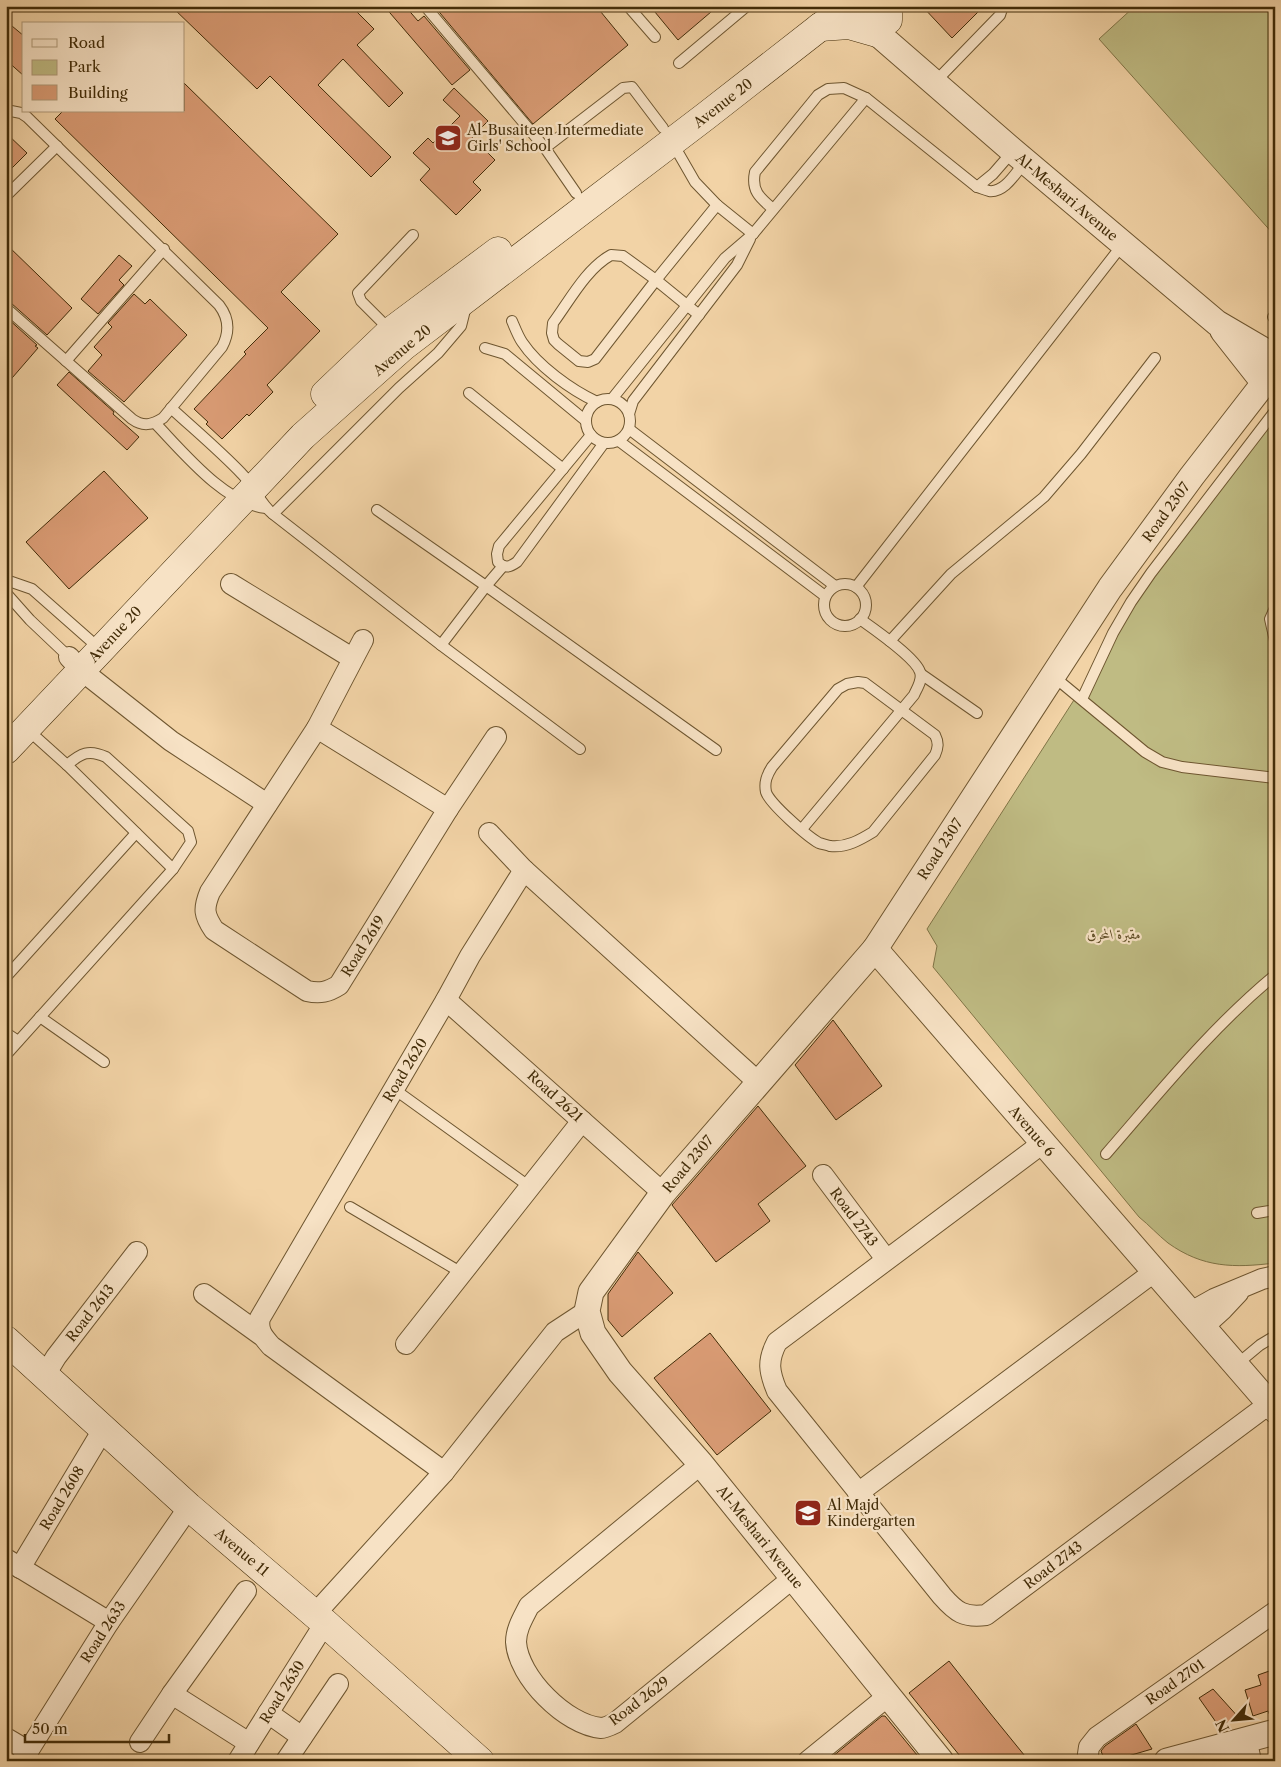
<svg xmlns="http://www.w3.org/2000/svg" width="1281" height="1767" font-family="'Libre Caslon Text',Amiri,serif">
	<rect width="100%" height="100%" fill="#f2d3a6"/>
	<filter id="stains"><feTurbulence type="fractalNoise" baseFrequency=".004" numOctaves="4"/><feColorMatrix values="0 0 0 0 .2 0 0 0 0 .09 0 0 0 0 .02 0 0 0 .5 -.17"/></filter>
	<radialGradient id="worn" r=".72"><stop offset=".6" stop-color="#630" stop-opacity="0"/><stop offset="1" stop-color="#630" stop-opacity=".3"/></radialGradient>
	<g fill="#bfbb83" stroke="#807446">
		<polygon points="1135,6 1275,6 1275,236 1099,39"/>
		<path d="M1275,415v848c-41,5 -72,5 -107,-20 -10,-8 -19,-18 -29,-26l-206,-250 4,-21 -10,-17 240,-374z"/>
	</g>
	<g fill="#d99b74" stroke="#422c08">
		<polygon points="171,6 351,6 374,29 357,45 403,93 389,107 343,59 318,85 391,157 371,177 270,76 257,89"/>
		<polygon points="384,6 405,6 418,21 424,16 470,70 452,85"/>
		<polygon points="436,6 596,6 628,45 533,124 435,7"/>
		<polygon points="650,6 718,6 678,40"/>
		<polygon points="922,6 984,6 952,38"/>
		<polygon points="6,21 24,36 24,76 6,60"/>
		<polygon points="184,83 338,234 281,292 320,331 267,385 273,392 249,416 247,414 222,439 206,424 208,422 194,409 246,354 244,352 268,328 55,119 63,111 184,111"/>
		<polygon points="454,88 488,121 472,137 495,160 473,182 481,190 456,215 420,180 430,169 413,153 428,138 433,143 460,116 443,100"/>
		<polygon points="6,133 27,153 6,174"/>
		<polygon points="6,244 72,308 47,335 11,303 6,301"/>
		<polygon points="119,255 132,266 119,280 124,285 98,314 81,299"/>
		<polygon points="134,294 145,304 150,299 187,335 124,402 88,371 102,355 94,347 112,327 108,323"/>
		<polygon points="6,317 37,345 35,346 38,348 6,385"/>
		<polygon points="69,372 114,412 113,414 139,437 127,450 57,385"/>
		<polygon points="104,471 148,518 69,589 26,542"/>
		<polygon points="833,1020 882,1086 836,1120 795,1065"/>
		<polygon points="758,1106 806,1166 758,1204 770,1221 716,1262 672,1205"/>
		<polygon points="638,1252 673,1293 622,1337 608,1320 608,1294"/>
		<polygon points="710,1333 771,1411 717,1455 654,1378"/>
		<polygon points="949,1661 990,1713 1029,1761 964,1761 909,1693"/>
		<polygon points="1275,1669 1275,1718 1271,1718 1268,1711 1253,1716 1245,1690 1261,1685 1258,1675"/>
		<polygon points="1213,1689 1240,1719 1218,1725 1199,1698"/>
		<polygon points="882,1716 885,1716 922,1761 827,1761"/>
		<polygon points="1136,1724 1152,1749 1111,1761 1105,1761 1101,1751 1105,1746"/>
	</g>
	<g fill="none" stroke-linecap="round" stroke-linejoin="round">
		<g stroke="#6e5630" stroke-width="12">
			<g id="service">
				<polyline points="425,6 545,148 576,193"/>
				<polyline points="628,6 655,37"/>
				<polyline points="679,63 747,6"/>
				<polyline points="935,82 1000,15 1003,6"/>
				<path d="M6,110l15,3 6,4 192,188c10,13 11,27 3,42l-59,71c-11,7 -20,9 -31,1l-126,-111"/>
				<polyline points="672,142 695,182 717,205 753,234"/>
				<polyline points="545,148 623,88 632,87 663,128"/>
				<polyline points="977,187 993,174 1013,151"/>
				<polyline points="6,196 57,146"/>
				<path d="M773,209c-13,-11 -22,-18 -18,-37l63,-77 10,-6 16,-1 22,10 111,89c4,1 8,3 12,4 16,2 27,-19 36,-29"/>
				<path d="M611,255l12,1 33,24 -61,79 -7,3 -9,-1 -21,-17 -4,-4 -2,-7 1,-10c17,-23 33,-54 58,-68z"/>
				<polyline points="699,315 656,280 717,205"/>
				<polyline points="1273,317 1275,315"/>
				<path d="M512,321c3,7 6,15 10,21 16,24 49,48 75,60"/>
				<polyline points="391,331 361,301 358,293 413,235"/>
				<polyline points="485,348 505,354 586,421"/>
				<polyline points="66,361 164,249"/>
				<polyline points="469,393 563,469"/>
				<circle cx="608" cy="421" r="22"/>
				<polyline points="612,399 725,258 753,234 866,98"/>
				<path d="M171,408c24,22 49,43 71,66 12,12 18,30 31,40l168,131 139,104"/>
				<polyline points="629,414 633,401 737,265 750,239"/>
				<path d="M155,423c28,29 70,81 111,85"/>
				<polyline points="629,429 835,586"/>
				<path d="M591,435l-92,111 -2,8 1,8c7,7 12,5 19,0l87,-119"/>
				<polyline points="619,441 825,596"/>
				<polyline points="377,510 486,586 441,645"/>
				<polyline points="273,514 399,388 438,353 461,326 466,306"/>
				<polyline points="503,566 486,586 716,750"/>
				<polyline points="6,580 32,589 100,649"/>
				<circle cx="845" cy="605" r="21"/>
				<polyline points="856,587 1123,244"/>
				<polyline points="6,593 30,620 69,657"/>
				<polyline points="1275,608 1270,619 1275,641"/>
				<polyline points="890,641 951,574 1044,497 1081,454 1155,358"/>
				<polyline points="921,674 977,713"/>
				<polyline points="1053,676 1145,752 1162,762 1182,767 1275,778"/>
				<path d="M858,682l7,1 70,52c4,8 3,13 0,20l-62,77c-13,8 -27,16 -43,14 -3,-1 -8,-2 -11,-3 -11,-6 -49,-39 -53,-51 -2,-10 1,-17 6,-25l66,-78 9,-5z"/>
				<polyline points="1082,699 1113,633 1131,602 1151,573 1275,411"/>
				<polyline points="28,730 67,765 173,869"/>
				<path d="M802,829l112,-134c3,-7 9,-15 6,-23 -4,-14 -46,-43 -60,-53"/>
				<polyline points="6,977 136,833"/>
				<polyline points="40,1017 104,1062"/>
				<polyline points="6,1033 18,1041"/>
				<path d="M6,1055l167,-186 18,-27 -3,-11 -82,-74c-17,-8 -25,-4 -39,8"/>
				<polyline points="394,1089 530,1187"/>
				<path d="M1106,1154c54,-62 105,-126 169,-179"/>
				<polyline points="350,1207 462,1273"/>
				<polyline points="1257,1213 1275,1210"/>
				<polyline points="1236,1365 1260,1345 1275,1336"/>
			</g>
		</g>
		<g stroke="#6e5630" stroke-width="22">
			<g id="minor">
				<polyline points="231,584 352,658"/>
				<path d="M363,640l-46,88 -107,164c-7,17 -6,23 4,38l93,61c13,3 21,1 32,-6l109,-176 48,-72"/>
				<polyline points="69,657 81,670 171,741 267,804"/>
				<polyline points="317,728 448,809"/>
				<polyline points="489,833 524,870 758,1082"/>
				<polyline points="446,1000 663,1193"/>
				<path d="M1043,1143l-266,199c-10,19 -8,30 0,49l165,205c14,16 22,22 44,19l283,-211"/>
				<polyline points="823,1175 886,1259"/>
				<polyline points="204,1294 261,1335"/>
				<polyline points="1189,1313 1214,1299 1262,1279 1275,1276"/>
				<polyline points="1202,1328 1223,1309 1238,1293"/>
				<polyline points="406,1344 582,1121"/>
				<polyline points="45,1375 56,1357 137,1252"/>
				<path d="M701,1464l-172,142c-6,12 -13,23 -13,36 2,35 50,83 85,86 4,0 10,-3 14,-5l178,-145"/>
				<path d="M444,1472l-173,-126c-8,-9 -14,-16 -11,-28l186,-318 24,-44 54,-86"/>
				<polyline points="858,1493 1154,1272"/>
				<polyline points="6,1559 109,1622"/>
				<polyline points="20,1568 104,1428"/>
				<polyline points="315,1614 444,1472 555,1332 587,1311"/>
				<polyline points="172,1694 249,1743"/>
				<polyline points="268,1713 302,1737"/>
				<polyline points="6,1738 28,1751"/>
				<polyline points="1241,1740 1249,1752 1251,1761"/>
				<polyline points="140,1742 172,1694 246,1591"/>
				<polyline points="22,1761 109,1622 189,1507"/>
				<polyline points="238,1761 325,1623"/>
				<polyline points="286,1761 338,1684"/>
				<polyline points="808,1761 888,1696"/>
				<polyline points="1087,1761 1089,1747 1097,1737 1275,1612"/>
			</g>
		</g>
		<g stroke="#6e5630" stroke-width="27">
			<g id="tertiary">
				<polyline points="856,6 877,33 1013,151 1217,323 1275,357"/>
				<polyline points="1223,331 1264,383"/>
				<polyline points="875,949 1275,1410"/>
				<polyline points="941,1761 701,1464 620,1372 593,1333 587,1311 591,1292 663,1193 875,949 1110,588 1192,476 1275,369"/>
				<polyline points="1167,1761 1275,1732"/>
			</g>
		</g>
		<g stroke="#422c08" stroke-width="29">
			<g id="secondary">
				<polyline points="888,6 888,20"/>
				<polyline points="820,27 849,25 877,33"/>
				<polyline points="325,394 391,331 498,251"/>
				<polyline points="6,750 303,436 404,346 706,116 820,27 849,6"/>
				<polyline points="6,1340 189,1507 325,1623 480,1761"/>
			</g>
		</g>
		<use href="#service" stroke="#f7e2c5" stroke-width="10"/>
		<use href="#minor" stroke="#f7e2c5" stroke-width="20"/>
		<use href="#tertiary" stroke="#f7e2c5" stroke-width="25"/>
		<use href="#secondary" stroke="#f7e2c5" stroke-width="28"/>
	</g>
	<defs>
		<g id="school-square" transform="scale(1.4375)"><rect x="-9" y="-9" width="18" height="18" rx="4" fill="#8f2418" stroke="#f7e2c5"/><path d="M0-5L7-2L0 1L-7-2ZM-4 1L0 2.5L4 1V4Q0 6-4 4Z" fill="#fff"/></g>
	</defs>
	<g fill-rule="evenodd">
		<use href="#school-square" x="448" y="138"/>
		<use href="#school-square" x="808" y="1513"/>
	</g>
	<g text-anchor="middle" stroke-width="4.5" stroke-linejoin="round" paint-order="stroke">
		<g font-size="14" fill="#422c08" stroke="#f7e2c5">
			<text transform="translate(723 103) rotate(-38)" y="5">Avenue 20</text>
			<text transform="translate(1067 197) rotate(40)" y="5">Al-Meshari Avenue</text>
			<text transform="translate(402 350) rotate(-40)" y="5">Avenue 20</text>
			<text transform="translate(1166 512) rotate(-54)" y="5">Road 2307</text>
			<text transform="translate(115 634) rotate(-47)" y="5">Avenue 20</text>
			<text transform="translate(940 849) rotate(-57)" y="5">Road 2307</text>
			<text transform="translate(363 946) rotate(-58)" y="5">Road 2619</text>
			<text transform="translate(405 1070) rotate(-59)" y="5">Road 2620</text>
			<text transform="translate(555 1096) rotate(42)" y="5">Road 2621</text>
			<text transform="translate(1032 1131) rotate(49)" y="5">Avenue 6</text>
			<text transform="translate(688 1164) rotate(-50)" y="5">Road 2307</text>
			<text transform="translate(854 1217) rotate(53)" y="5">Road 2743</text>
			<text transform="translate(90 1313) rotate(-52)" y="5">Road 2613</text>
			<text transform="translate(62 1498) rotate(-59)" y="5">Road 2608</text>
			<text transform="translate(760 1537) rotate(51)" y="5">Al-Meshari Avenue</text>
			<text transform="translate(242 1552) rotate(40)" y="5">Avenue 11</text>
			<text transform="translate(1053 1565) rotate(-37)" y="5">Road 2743</text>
			<text transform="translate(103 1632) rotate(-57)" y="5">Road 2633</text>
			<text transform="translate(1175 1682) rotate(-35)" y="5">Road 2701</text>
			<text transform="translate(282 1692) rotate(-58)" y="5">Road 2630</text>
			<text transform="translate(639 1701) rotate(-37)" y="5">Road 2629</text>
		</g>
		<g font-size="14" fill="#422c08" stroke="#f7e2c5" text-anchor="start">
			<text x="467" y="135">Al-Busaiteen Intermediate<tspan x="467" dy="16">Girls' School</tspan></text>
			<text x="827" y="1510">Al Majd<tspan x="827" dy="16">Kindergarten</tspan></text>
		</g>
		<g font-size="14" font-style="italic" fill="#5b4921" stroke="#f7e2c5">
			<text x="1114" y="939">مقبرة المحرق</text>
		</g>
	</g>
	<rect width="1281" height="1767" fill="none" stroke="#f2d3a6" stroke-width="25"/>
	<rect x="8" y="8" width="1266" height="1752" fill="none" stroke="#422c08" stroke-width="2.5"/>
	<rect x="12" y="12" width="1256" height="1742" fill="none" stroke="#422c08"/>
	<rect x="22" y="22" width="162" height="90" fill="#f7e2c5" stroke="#af9979"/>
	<rect x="32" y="39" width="25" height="8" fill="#f7e2c5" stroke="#af9979"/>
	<text x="68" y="48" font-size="15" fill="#422c08">Road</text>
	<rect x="32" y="60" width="25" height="15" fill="#bfbb83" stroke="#af9979"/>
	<text x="68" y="72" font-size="15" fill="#422c08">Park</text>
	<rect x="32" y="85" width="25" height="15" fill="#d99b74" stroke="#af9979"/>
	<text x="68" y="98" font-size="15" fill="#422c08">Building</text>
	<g transform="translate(1234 1720) rotate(243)" stroke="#f7e2c5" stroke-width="4" paint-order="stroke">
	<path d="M0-4L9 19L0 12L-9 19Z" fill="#422c08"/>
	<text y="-8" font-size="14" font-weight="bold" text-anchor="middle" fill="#422c08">N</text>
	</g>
	<path d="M25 1734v8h144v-8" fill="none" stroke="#422c08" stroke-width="2.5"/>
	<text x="32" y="1734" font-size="15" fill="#422c08" stroke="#f7e2c5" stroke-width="4" paint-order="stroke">50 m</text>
	<rect width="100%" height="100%" filter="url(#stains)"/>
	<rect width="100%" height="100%" fill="url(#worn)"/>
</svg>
